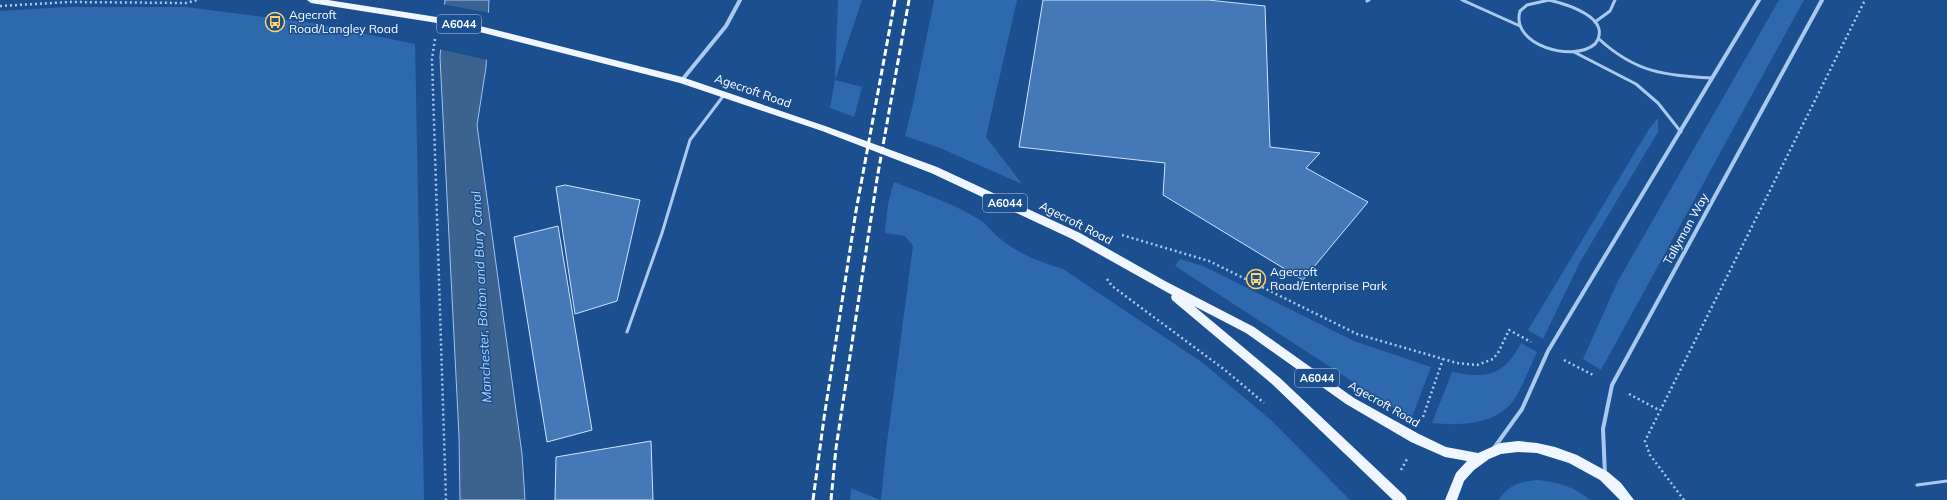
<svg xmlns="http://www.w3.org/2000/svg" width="1947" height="500" font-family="Mulish,sans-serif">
	<rect width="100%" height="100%" fill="#1b4f8f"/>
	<g fill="#2e69ad">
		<polygon points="838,0 862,0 835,80 862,87 854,117 830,108 835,80"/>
		<polygon points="934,0 1017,0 986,137 1022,184 940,148 905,136 913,104"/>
		<polygon points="1779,0 1804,0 1601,370 1583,359 1618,281"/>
		<polygon points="66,7 186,7 312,23 415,44 424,500 0,500 0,11"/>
		<polygon points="1658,118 1658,132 1580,262 1543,339 1528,330 1649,129"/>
		<path d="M894,182c29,11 60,22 86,38 7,4 12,12 18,17 19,16 41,25 65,32l140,94 69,58 78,79h-469l5,-50 27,-204 -8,-10 -20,-3 3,-29z"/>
		<polygon points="1180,259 1203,266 1354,341 1431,367 1412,417 1401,413 1175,266"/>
		<path d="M1521,343l16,9c-7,15 -13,31 -21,45 -18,28 -54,29 -84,26l20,-51c34,7 52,4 69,-29z"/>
		<path d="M1538,480c20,2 37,7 52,20h-91c8,-15 23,-19 39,-20z"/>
		<polygon points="851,488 880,500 850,500"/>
	</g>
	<polygon fill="#3c6290" stroke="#9cc4f0" points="445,0 489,0 486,67 477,125 522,454 525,500 460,500 459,436 440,57"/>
	<polygon fill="#1b4f8f" points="442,4 490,13 488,60 438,49"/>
	<g fill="#4478b7" stroke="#cfe3fa">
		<polygon points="1043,0 1208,0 1265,6 1270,147 1320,153 1306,168 1368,202 1303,280 1163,195 1165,163 1019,147"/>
		<polygon points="565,185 640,200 617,301 575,314 556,187"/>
		<polygon points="558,226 592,430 547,442 514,237"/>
		<polygon points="651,441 653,500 555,500 556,457"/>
	</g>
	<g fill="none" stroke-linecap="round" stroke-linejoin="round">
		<g stroke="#a9c9ee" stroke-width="2.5" stroke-dasharray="2 3" stroke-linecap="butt">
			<polyline points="0,6 70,2 186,3 198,0"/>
			<polyline points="435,39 432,59 446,500"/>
			<polyline points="1122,235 1209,261 1357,334 1457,363 1477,365 1493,359 1498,353 1509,330 1531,342"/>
			<polyline points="1107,279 1112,286 1225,370 1264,403"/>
			<polyline points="1564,360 1595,376"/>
			<polyline points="1629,394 1659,410"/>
			<polyline points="1423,417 1443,359"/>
			<polyline points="1401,470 1407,459"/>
			<polyline points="1684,500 1650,455 1645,441 1865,0"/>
		</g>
		<g stroke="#a9c9ee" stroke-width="3">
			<polyline points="1462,0 1520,26"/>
			<path d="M1549,0c17,4 65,18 46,44 -22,19 -85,1 -75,-33l7,-6z"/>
			<polyline points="1367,1 1369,0"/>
			<polyline points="1595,22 1610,11 1615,0"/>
			<path d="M1599,39c37,34 65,36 113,39"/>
			<polyline points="1574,52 1636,84 1658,103 1681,132"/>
			<polyline points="627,332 662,233 690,140 724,95"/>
			<polyline points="1917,485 1947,481"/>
		</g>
		<g stroke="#a9c9ee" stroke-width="4">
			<polyline points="682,80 726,26 740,0"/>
			<polyline points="1494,448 1522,409 1548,351 1759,0"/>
			<polyline points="1605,475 1603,429 1612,385 1822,0"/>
		</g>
		<polygon fill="#f0f6ff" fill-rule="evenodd" points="307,0 328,0 456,20 682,77 828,127 937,167 1080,233 1165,281 1254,327 1354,398 1419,434 1446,447 1478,453 1501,443 1518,441 1537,443 1555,447 1577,455 1608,472 1621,483 1634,500 1620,500 1600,480 1569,463 1537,453 1518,452 1501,454 1489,459 1474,470 1464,481 1457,500 1445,500 1456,473 1467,461 1445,457 1411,442 1346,404 1246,333 1194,306 1280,378 1405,496 1407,500 1393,500 1272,384 1172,300 1171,297 1172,295 1072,239 931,173 822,131 680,83 456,26 311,3"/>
		<g stroke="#fff" stroke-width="3" stroke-dasharray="7 3" stroke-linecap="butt">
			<polyline points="813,500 824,418 856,211 895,0"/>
			<polyline points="831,500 836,448 877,179 909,0"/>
		</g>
	</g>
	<defs>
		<g id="bus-ring" transform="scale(1)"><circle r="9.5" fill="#1b4f8f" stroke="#ffd166" stroke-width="1.5"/><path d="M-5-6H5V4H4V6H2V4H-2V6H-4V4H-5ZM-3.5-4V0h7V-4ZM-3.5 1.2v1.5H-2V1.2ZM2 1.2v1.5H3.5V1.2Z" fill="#ffd166"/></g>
	</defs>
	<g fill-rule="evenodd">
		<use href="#bus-ring" x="275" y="22"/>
		<use href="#bus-ring" x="1256" y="279"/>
	</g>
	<g text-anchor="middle" stroke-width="3" stroke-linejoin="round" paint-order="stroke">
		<g fill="#1b4f8f" stroke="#bbcadd" stroke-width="1">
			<rect x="437" y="15" width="44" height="18" rx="3"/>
			<rect x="983" y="194" width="44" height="18" rx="3"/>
			<rect x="1295" y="369" width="44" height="18" rx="3"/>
		</g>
		<g font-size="11" font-weight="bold" fill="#fff">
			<text x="459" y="28">A6044</text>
			<text x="1005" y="207">A6044</text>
			<text x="1317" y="382">A6044</text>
		</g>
		<g font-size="12" fill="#fff" stroke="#1b4f8f" text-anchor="start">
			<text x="289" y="19">Agecroft<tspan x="289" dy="14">Road/Langley Road</tspan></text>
			<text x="1270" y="276">Agecroft<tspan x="1270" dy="14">Road/Enterprise Park</tspan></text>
		</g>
		<g font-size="12" fill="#fff" stroke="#1b4f8f">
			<text transform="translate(753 91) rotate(19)" y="4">Agecroft Road</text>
			<text transform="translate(1076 223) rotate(27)" y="4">Agecroft Road</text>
			<text transform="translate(1686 229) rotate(-61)" y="4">Tallyman Way</text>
			<text transform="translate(1384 404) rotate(30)" y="4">Agecroft Road</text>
		</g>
		<g font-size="13" font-style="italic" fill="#b5d3f5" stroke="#1b4f8f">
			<text transform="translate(481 297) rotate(-93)" y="5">Manchester, Bolton and Bury Canal</text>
		</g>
	</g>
</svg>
